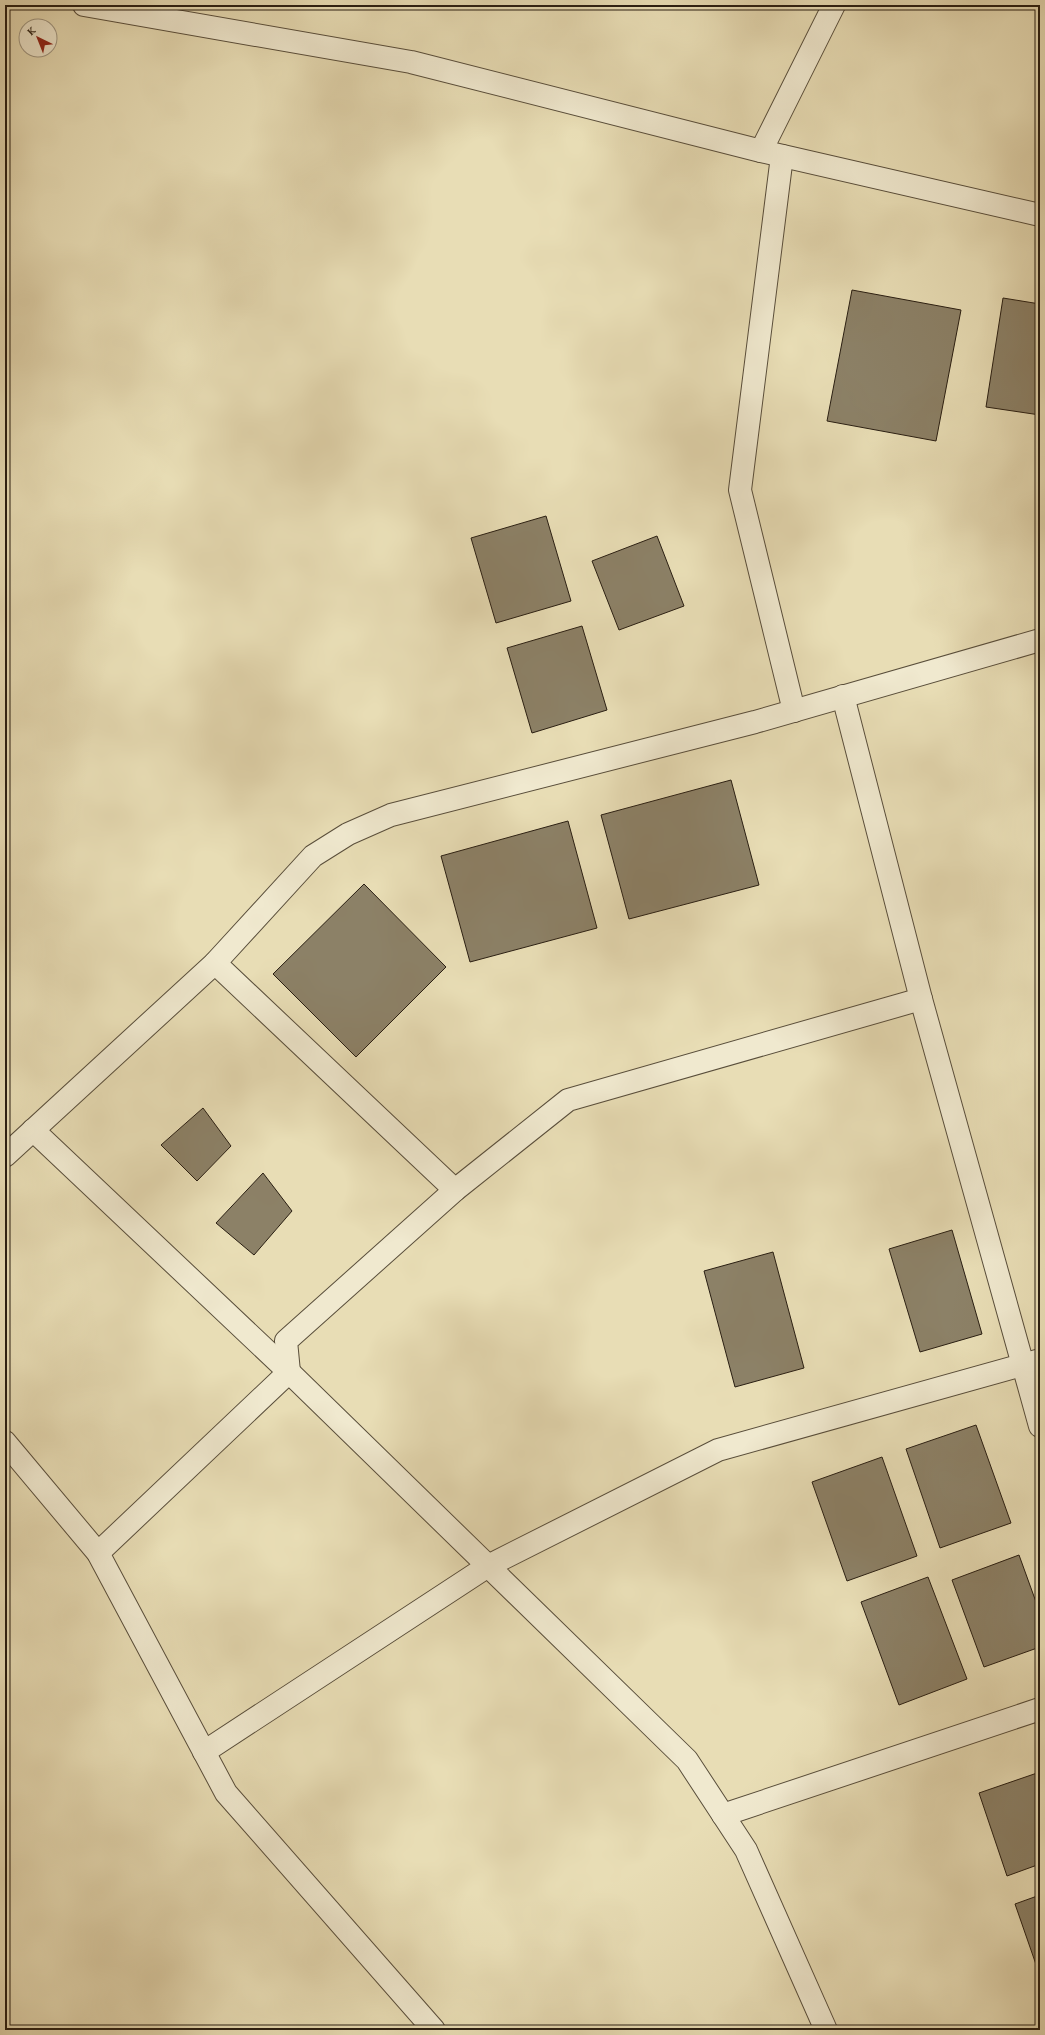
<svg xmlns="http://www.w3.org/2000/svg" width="1045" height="2035" font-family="'Gentium Book Plus',serif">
	<rect width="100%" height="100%" fill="#e8ddb5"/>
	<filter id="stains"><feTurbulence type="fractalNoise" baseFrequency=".005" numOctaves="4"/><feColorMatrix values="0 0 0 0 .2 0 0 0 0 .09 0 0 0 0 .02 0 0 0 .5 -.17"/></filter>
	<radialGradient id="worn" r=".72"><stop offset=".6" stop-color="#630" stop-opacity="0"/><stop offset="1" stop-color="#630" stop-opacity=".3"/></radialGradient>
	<g fill="#8c8167" stroke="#291e12">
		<polygon points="852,290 961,310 936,441 827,421"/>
		<polygon points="1003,298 1040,304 1040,415 986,407"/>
		<polygon points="546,516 571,601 496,623 471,538"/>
		<polygon points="657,536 684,606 619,630 592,561"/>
		<polygon points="582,626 607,710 532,733 507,648"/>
		<polygon points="731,780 759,885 629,919 601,815"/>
		<polygon points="568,821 597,928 470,962 441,856"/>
		<polygon points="364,884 446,967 356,1057 273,974"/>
		<polygon points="203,1108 231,1146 197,1181 161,1145"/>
		<polygon points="263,1173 292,1211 254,1255 216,1223"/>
		<polygon points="952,1230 982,1334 920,1352 889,1249"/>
		<polygon points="773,1252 804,1368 735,1387 704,1271"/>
		<polygon points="976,1425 1011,1523 940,1548 906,1449"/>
		<polygon points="882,1457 917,1556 847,1581 812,1482"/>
		<polygon points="1019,1555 1040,1613 1040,1647 984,1667 952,1580"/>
		<polygon points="928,1577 967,1679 899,1705 861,1602"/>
		<polygon points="1040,1772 1040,1864 1007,1876 979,1793"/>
		<polygon points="1040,1895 1040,1976 1015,1904"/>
	</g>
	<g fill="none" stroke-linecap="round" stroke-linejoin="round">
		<g stroke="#594e3b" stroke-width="24">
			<g id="minor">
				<polyline points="84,5 411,62 761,151 1040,215"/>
				<polyline points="761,151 834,5"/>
				<polyline points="782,156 740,490 794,711"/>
				<polyline points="843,696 921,999 1040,1426"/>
				<polyline points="215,963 313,856 348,834 391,815 755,722 1040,640"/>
				<polyline points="33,1130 289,1372 687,1760 746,1850 826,2030"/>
				<polyline points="5,1156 215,963 455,1190"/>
				<polyline points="5,1442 98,1553 226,1793 434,2030"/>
				<polyline points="98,1553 289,1372 286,1341 455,1190 568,1100 921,999"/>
				<polyline points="204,1752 488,1566 718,1450 1040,1360"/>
				<polyline points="723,1815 1040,1709"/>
			</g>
		</g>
		<use href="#minor" stroke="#f0e9cf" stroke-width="22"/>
	</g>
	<rect width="1045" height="2035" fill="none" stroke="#e8ddb5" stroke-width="20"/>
	<rect x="6" y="6" width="1033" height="2023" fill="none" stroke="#291e12" stroke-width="2"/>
	<rect x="10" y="10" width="1025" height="2015" fill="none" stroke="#291e12"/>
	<g transform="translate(38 38) rotate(317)"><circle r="19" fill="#f0e9cf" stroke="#a09883"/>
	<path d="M0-3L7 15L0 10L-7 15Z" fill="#8f2418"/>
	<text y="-6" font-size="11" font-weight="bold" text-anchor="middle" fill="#291e12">K</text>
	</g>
	<rect width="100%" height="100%" filter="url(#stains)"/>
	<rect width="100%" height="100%" fill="url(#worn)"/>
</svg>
